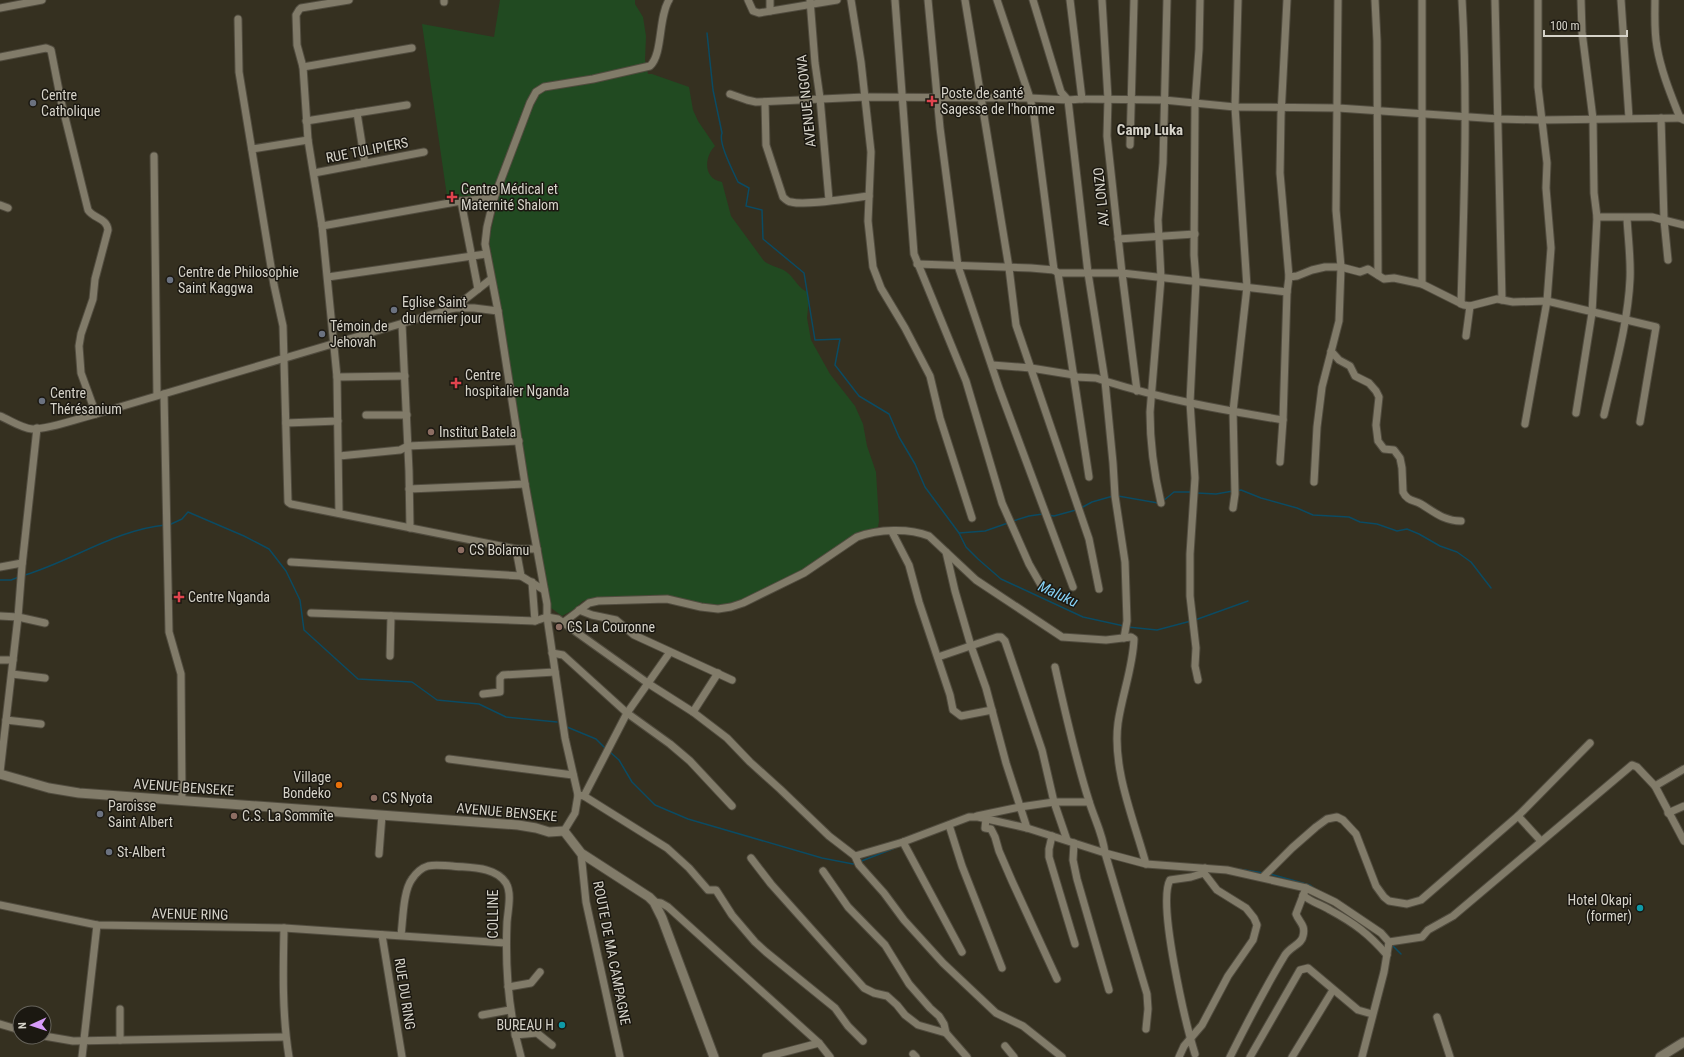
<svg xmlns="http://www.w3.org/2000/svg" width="1684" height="1057" font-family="'Roboto Condensed',sans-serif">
	<rect width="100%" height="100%" fill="#353020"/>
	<path fill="#214a21" d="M500,0h135v4l8,13 3,19 -1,24 3,14h4l37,13 4,23 5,11 17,25c-11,11 -12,33 7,36l9,34 33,45c7,6 18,6 25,13 7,7 10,14 18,18l2,7 -2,19 4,22 19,34 25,32 8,18 4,22 9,26 3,49 -1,6 -28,11 -50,33 -64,32 -22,3 -62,-10 -59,2 -10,3 -10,9 -11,6 -11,-8 -18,-89 -43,-273c-1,-18 7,-34 9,-51l-42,5 -1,-5 -9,1 -25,-172 72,13z"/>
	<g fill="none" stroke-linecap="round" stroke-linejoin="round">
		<g stroke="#0b4b63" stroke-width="1.5">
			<path d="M707,33l6,57 9,43c-4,10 11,38 16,49l11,6 -3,18 16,4 1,29 41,34 11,67 25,-1 -5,26 24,31 30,18 10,23 16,27 10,23 34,46 7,14 12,12 23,20 82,38 41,9"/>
			<polyline points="1237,491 1241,490 1261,498 1297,508 1313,515 1349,517 1360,522 1377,524 1397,531 1407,529 1419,534 1440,546 1457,552 1471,562 1491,588"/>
			<polyline points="1197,493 1216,494 1233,491"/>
			<polyline points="1118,496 1158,503"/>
			<polyline points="1163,501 1174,492 1191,492"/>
			<polyline points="1081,508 1092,502 1113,496"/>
			<polyline points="1048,515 1054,516 1076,510"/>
			<polyline points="1013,521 1029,516 1043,514"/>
			<polyline points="169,525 182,519 188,512 244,536 269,549 286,571 300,600 304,630 358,679 412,682 437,700 479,704 506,717 557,722"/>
			<polyline points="959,533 985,531 1008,523"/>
			<path d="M25,575c47,-14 90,-45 140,-50"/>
			<polyline points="0,580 11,580 19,577"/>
			<polyline points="1195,620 1248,601"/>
			<polyline points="1128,627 1157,630 1191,621"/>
			<polyline points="567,727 596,739 605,748"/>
			<polyline points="610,752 619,760 632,782 655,805 688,819 822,858 853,864 856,863"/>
			<polyline points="859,862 895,848"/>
			<polyline points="1238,869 1264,873"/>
			<polyline points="1270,874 1310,885 1317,890"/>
			<polyline points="1392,945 1401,954"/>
		</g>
		<g stroke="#514c3f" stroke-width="9">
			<g id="street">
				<polyline points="748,0 753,11 759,13 837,0"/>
				<polyline points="770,0 770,11"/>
				<polyline points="810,0 815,63 820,98 829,200"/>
				<polyline points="851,0 861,62 871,152 868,221 873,267 881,288 905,328 930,376 940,418 972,518"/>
				<polyline points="895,0 914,254 966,381 1002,503 1029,564 1041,585"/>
				<polyline points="928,0 940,128 958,266 999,388 1073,587"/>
				<polyline points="965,0 1009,268 1016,325 1089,539 1099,589"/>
				<polyline points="997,0 1030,98 1034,115 1054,270"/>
				<polyline points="1033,0 1057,79 1061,92 1068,100 1088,273 1105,381 1113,463 1115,496 1125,562 1127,621 1124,638"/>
				<polyline points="1070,0 1082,99 1164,100 1235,107 1338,108 1499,119 1541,120 1684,118"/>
				<polyline points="1102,0 1108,99 1107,136 1122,273 1137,391"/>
				<polyline points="1375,0 1377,41 1378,275"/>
				<polyline points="1422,0 1422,284"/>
				<polyline points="1495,0 1502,300"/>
				<polyline points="1621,0 1629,118"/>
				<path d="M1655,0c0,16 -1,31 2,47 4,24 14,48 23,71l4,2"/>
				<polyline points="444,2 444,0"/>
				<polyline points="0,8 42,0"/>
				<polyline points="238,19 239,72 274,285 283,326 288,502 291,504 516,549 537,549"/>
				<path d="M0,57l46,-9 5,2 10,51 27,109c6,9 19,8 20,20l-13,49 -2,20 -12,35 -2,12 2,27 15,41"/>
				<polyline points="303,67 412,48"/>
				<polyline points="730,94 747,100 756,102 865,97 1030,98 1068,100 1082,99"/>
				<path d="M765,102l1,43 17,52c2,2 5,5 8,5 17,4 59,-4 78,-6"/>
				<polyline points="357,113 365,163"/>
				<polyline points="1661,118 1664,220 1668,260"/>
				<polyline points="306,121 407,105"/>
				<polyline points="1130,145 1134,0"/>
				<polyline points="252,149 308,140"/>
				<polyline points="154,156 157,395"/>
				<polyline points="314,173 424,152"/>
				<polyline points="461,201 478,289"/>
				<polyline points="0,205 8,208"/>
				<polyline points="1597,217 1652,217 1684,225"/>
				<polyline points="322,226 461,201 494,198"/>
				<polyline points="1118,239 1195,234"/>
				<polyline points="917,264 1031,268 1054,270 1058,273 1122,273 1287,292"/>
				<polyline points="1058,273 1089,477"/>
				<polyline points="328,277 486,254"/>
				<polyline points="1289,277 1297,276 1312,270 1325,267 1341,267 1360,272 1368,269 1384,279 1394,278 1422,284 1464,305 1470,306 1497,299 1513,302 1547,301 1656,327 1640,422"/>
				<path d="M1461,304c3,-101 7,-202 1,-304"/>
				<polyline points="454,308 491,279"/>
				<polyline points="402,324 409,471 410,528"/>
				<polyline points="1466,336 1470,306"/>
				<path d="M1331,351l8,9 11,6 5,10 14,7 7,8 3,6 -3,28 2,16 6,8 10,1 6,8 2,10 1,24c4,9 11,8 18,12 13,8 23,17 40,17"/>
				<path d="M992,365l39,3 43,7 2,2 20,1 9,3c58,18 118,29 178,39"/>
				<polyline points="337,377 405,376"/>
				<polyline points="164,394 169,632 181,674 182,800"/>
				<polyline points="1576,413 1592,313 1597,217 1594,193 1593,119 1582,32 1581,0"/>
				<polyline points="366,415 407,415"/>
				<path d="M1604,415c10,-44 24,-91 26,-136 1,-20 -2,-41 -3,-61"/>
				<path d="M0,416c10,4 21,12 32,13 15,1 48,-11 64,-15l358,-106h20l24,3"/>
				<polyline points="286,423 338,421"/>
				<polyline points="1525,424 1547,301 1551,248 1546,188 1547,163 1538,87 1538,0"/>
				<polyline points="339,456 400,450 408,446 519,441"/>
				<polyline points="1280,462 1283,420 1287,292 1289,277 1280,173 1281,115 1287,0"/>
				<polyline points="1314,482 1317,427 1322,387 1339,321 1341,267 1336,210 1338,0"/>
				<polyline points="409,489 525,484"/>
				<path d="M1161,503c-7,-30 -11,-60 -11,-91l11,-134 -3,-58 5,-57 4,-163"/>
				<polyline points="1233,508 1235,494 1233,411 1247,287 1235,107 1238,0"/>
				<polyline points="339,513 337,377 322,226 308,140 303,67 297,45 296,15 299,10 301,8 349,0"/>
				<polyline points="892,532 909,565 919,602 950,695 953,710 961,716 992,710"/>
				<polyline points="516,549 521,576 544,590"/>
				<polyline points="946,552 955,591 971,646 986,688 1006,763 1027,828"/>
				<polyline points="291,562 521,576"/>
				<polyline points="0,567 22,563"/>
				<polyline points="532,582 535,621"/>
				<polyline points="579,610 592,615 616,620 634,635 732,680"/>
				<polyline points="311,613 535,621 547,617 558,619 649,684 693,712 727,738 750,762 780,789 829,836 855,856 903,842 969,817 978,817 1027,828 1105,853 1146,864 1227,870 1306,888 1335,902 1381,933 1389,942 1384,972 1362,1057"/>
				<polyline points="0,616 18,617 45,623"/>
				<path d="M564,622l25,-19 9,-2 69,-2 34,8 17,2 13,-2 12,-4 61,-30 53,-36c21,-8 52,-9 72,-1l47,44 86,57 44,3 25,-3 3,2c-1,28 -12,56 -16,84 -6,46 16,97 28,141"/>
				<polyline points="552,653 563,655 627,713 670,744 690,761 732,806"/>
				<polyline points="390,656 391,616"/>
				<polyline points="938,657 997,637 1001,637 1005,641 1042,750 1054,802 1067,840"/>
				<polyline points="0,660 13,660"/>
				<path d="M1055,667c10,45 20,90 34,134 5,17 14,33 16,52l42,141 1,15 -2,20"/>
				<polyline points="12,674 45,678"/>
				<polyline points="1198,680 1195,666 1196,648 1190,596 1190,554 1195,478 1190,402 1196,281 1194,255 1195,104 1199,49 1200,0"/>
				<polyline points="483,694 500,692 500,678 503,675 555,672"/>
				<polyline points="693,712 718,673"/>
				<polyline points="6,720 41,724"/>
				<polyline points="449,759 573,775"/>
				<polyline points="0,772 18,617 22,566 37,428"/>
				<polyline points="1655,786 1684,769"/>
				<polyline points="578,795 584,796 667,848 689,868 708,890 716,890 732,915 755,942 766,952 835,1008 848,1026 863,1041"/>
				<polyline points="584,796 627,713 670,652"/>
				<polyline points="1668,813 1684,806"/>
				<polyline points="977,816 1020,807 1054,802 1089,802"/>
				<polyline points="1518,816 1541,841"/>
				<polyline points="986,819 985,828 991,829 995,837 999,851 1012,881 1057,979"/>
				<polyline points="949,825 962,866 1002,968"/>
				<path d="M564,831l11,-18 3,-18 -13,-57 -18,-121v-13l-22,-120 -27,-173 -13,-67 2,-17 7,-29 36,-95 6,-11 8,-5 49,-8 57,-13c13,-12 8,-48 19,-66"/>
				<polyline points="1052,836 1049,849 1049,857 1075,944"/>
				<polyline points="903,842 962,952"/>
				<polyline points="1074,843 1073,860 1077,879 1109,990"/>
				<polyline points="581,853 586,902 620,1057"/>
				<polyline points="379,854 382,815"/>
				<polyline points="855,856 859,865 884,893 904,920 943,963 996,1013 1023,1026 1062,1057"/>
				<polyline points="751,858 771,884 864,988 874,993 887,996 897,1005 905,1015 918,1025 946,1033 967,1057"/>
				<polyline points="823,871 848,907 885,945 909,984 930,1008 939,1016 944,1024 946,1033"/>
				<polyline points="1263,877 1292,848 1316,827 1327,819 1337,817 1343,820 1356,834 1376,886 1384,897 1389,901 1407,904 1421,900 1518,816 1590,743"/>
				<path d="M1303,895c9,8 18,9 27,15 24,13 39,24 57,45"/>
				<polyline points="654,902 661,903 668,907 819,1043 830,1057"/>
				<polyline points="0,905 97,925 284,928 506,943"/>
				<path d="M284,928c-1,43 -2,86 5,129"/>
				<polyline points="382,935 402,1057"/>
				<path d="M401,935c2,-15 2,-44 11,-56 4,-6 9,-11 16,-13 8,-2 17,0 24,0 17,2 43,0 54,17 6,10 2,27 1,39 -2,46 1,90 14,135"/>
				<polyline points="1389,942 1422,937 1428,930 1453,916 1632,765 1637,767 1655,786 1684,841"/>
				<polyline points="508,987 531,983 540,972"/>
				<polyline points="482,1015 510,1010"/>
				<polyline points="1437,1017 1450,1057"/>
				<polyline points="0,1024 20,1030"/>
				<polyline points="515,1035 537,1033 552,1045"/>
				<polyline points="44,1036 73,1041 285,1037"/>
				<polyline points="120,1040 120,1009"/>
				<polyline points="1005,1046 1014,1057"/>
				<polyline points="913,1054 916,1057"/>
				<path d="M1195,1054c-9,-29 -38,-151 -25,-174l21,-3 13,-4"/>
				<polyline points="82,1057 97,925"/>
				<polyline points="766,1057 819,1043"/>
				<polyline points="1179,1057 1184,1046 1202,1025 1228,976 1253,940 1257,925 1254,918 1246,908 1217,890 1204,873 1205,868"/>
				<path d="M1230,1057c17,-34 35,-69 55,-102 6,-9 17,-11 18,-19 3,-11 -4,-14 -7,-22l10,-26"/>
				<polyline points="1250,1057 1300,970 1308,968 1358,1010 1372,1014"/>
				<polyline points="1292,1057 1333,990"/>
			</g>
		</g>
		<g stroke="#514c3f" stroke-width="11">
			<g id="secondary">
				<polyline points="0,774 49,788 79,793 518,825 536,828 549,832 564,831 581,853 649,897 654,902 662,918 714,1057"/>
				<polyline points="1660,1057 1684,1042"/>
			</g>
		</g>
		<use href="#street" stroke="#817b69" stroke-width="7"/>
		<use href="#secondary" stroke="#817b69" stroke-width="9"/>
	</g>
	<g fill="#e0444e" stroke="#1b1811" stroke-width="1.5">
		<path d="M930 95h4v4h4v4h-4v4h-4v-4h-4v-4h4z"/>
		<path d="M450 191h4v4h4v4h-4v4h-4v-4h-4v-4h4z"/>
		<path d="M454 377h4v4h4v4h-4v4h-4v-4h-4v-4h4z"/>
		<path d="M177 591h4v4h4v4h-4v4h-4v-4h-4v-4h4z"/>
	</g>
	<g fill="#6b7280" stroke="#1b1811" stroke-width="1.5">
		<circle cx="33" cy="103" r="4"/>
		<circle cx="170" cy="280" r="4"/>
		<circle cx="394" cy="310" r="4"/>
		<circle cx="322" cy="334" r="4"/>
		<circle cx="42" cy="401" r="4"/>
		<circle cx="100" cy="814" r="4"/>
		<circle cx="109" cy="852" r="4"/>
	</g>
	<g fill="#8d6e63" stroke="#1b1811" stroke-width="1.5">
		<circle cx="431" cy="432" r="4"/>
		<circle cx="461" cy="550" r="4"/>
		<circle cx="559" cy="627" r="4"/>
		<circle cx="374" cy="798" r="4"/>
		<circle cx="234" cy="816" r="4"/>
	</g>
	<circle fill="#e8710a" stroke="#1b1811" stroke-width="1.5" cx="339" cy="785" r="4"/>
	<g fill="#0f9aa8" stroke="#1b1811" stroke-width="1.5">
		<circle cx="1640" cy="908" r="4"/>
		<circle cx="562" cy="1025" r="4"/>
	</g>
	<g text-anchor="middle" stroke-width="3" stroke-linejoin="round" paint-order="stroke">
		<g font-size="14" fill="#d6d3c9" stroke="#1b1811" text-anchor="start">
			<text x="941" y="98">Poste de santé<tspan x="941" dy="16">Sagesse de l'homme</tspan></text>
			<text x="41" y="100">Centre<tspan x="41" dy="16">Catholique</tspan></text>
			<text x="461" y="194">Centre Médical et<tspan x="461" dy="16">Maternité Shalom</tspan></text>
			<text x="178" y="277">Centre de Philosophie<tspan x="178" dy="16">Saint Kaggwa</tspan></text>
			<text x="402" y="307">Eglise Saint<tspan x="402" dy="16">du dernier jour</tspan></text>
			<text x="330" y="331">Témoin de<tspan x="330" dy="16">Jehovah</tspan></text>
			<text x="465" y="380">Centre<tspan x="465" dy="16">hospitalier Nganda</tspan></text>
			<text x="50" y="398">Centre<tspan x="50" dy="16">Thérésanium</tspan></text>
			<text x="439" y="437">Institut Batela</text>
			<text x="469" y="555">CS Bolamu</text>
			<text x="188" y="602">Centre Nganda</text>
			<text x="567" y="632">CS La Couronne</text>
			<text x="331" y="782" text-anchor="end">Village<tspan x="331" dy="16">Bondeko</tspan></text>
			<text x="382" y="803">CS Nyota</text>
			<text x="108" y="811">Paroisse<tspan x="108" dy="16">Saint Albert</tspan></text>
			<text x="242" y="821">C.S. La Sommite</text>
			<text x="117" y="857">St-Albert</text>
			<text x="1632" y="905" text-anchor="end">Hotel Okapi<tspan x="1632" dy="16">(former)</tspan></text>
			<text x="554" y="1030" text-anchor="end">BUREAU H</text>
		</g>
		<g font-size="14" fill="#d6d3c9" stroke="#1b1811">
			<text transform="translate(806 101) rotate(-96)" y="5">AVENUE NGOWA</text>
			<text transform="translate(367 150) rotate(-11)" y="5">RUE TULIPIERS</text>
			<text transform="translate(1101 197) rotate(-96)" y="5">AV. LONZO</text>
			<text transform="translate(184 787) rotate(4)" y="5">AVENUE BENSEKE</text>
			<text transform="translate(507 812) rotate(5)" y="5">AVENUE BENSEKE</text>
			<text transform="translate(190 914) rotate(1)" y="5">AVENUE RING</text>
			<text transform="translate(493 914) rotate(-90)" y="5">COLLINE</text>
			<text transform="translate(612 953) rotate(79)" y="5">ROUTE DE MA CAMPAGNE</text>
			<text transform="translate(405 994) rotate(81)" y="5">RUE DU RING</text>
		</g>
		<g font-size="15" font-weight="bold" fill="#d6d3c9" stroke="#1b1811">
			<text x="1150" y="135">Camp Luka</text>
		</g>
		<g font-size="15" font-style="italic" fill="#86d1f5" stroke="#1b1811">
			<text transform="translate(1058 594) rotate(25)" y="5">Maluku</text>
		</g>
	</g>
	<g transform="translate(32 1025) rotate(267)"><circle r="19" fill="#1b1811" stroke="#66635b"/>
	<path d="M0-3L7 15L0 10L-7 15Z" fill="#d79bf9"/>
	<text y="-6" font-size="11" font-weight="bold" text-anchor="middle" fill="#d6d3c9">N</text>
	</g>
	<path d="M1544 30v6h83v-6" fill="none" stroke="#d6d3c9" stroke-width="2"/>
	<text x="1550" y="30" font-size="12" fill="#d6d3c9" stroke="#1b1811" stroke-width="3" paint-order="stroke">100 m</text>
</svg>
